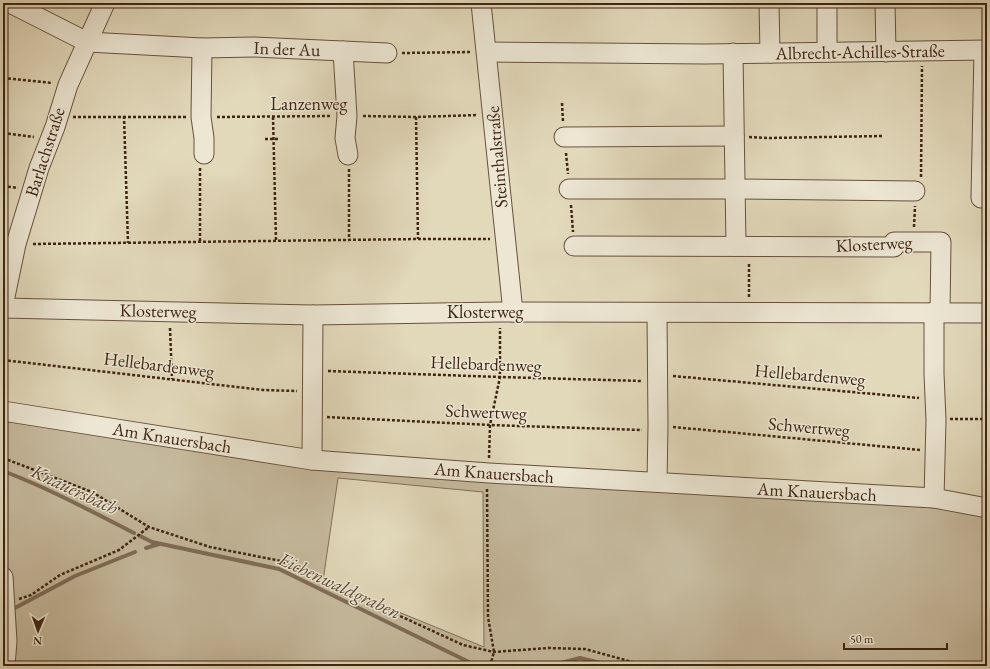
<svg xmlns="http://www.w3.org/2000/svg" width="990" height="669" font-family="'EB Garamond',serif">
	<rect width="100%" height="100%" fill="#e2d9bb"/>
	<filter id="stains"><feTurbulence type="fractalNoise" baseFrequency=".005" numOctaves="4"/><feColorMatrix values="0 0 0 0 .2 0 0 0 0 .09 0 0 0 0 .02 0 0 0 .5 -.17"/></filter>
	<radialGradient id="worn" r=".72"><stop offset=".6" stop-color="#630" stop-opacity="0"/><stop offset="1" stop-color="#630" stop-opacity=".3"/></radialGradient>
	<path fill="#c6ba9e" stroke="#827058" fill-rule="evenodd" d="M3,421l304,44 176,15 504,31v155h-974l1,-13 -11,-139zM338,478l145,14 1,155 -161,-66z"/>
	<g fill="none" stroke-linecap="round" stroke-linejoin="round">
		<g stroke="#7f6c56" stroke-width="4">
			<path d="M3,471c45,17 88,40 131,62"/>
			<polyline points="140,536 152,542 279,569 477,666"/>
			<polyline points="146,548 159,544"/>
			<polyline points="13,609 75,576 135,552"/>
			<polyline points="550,666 580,658 613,666"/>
		</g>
		<g stroke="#67523d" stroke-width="21">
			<g id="minor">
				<polyline points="10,3 87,42 202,48 254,47 387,53"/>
				<polyline points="481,3 513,312"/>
				<polyline points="769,3 770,53"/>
				<polyline points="827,3 827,52"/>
				<polyline points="885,3 886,52"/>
				<polyline points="202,48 201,117 204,138 204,154"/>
				<polyline points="343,51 347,116 345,138 348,155"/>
				<polyline points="487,52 705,54 987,50"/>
				<polyline points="733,53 736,246"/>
				<polyline points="564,137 734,136"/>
				<polyline points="569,189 736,189 915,191"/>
				<polyline points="981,198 984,50"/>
				<polyline points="574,246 894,247 894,242 941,242 940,312"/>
				<polyline points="3,306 16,244 39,168 55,127 68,85 105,3"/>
				<polyline points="3,308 313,315 500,312 987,313"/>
				<polyline points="934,312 934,374 936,420 934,498"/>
				<polyline points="3,411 312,460 489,473 934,498 987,508"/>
				<polyline points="312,460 313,315"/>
				<polyline points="657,482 658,426 657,313"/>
				<polyline points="3,577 7,641 5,666"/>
			</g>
		</g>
		<g stroke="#3e2513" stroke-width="2.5" stroke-dasharray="3 2" stroke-linecap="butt">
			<polyline points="402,53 471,52"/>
			<polyline points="3,78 52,83"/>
			<polyline points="562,103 563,122"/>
			<polyline points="124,116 128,243"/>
			<polyline points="363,116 416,117 478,115"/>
			<polyline points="73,117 186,117"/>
			<polyline points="217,117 332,116"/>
			<polyline points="273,117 276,241"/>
			<polyline points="416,117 418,239"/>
			<polyline points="3,133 34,137"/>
			<polyline points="749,137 769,138 882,136"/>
			<polyline points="265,139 280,139"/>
			<polyline points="566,153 568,174"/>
			<polyline points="200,168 200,242"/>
			<polyline points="349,169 349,240"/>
			<polyline points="921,177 922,66"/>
			<polyline points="3,186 18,188"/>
			<polyline points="571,205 573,232"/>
			<polyline points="914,227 915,206"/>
			<polyline points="33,244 418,239 490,239"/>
			<polyline points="749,297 749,262"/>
			<polyline points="170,328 172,379"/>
			<polyline points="3,360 263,390 297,391"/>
			<polyline points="328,371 500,377 642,381"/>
			<polyline points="673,376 919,398"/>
			<polyline points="327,417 490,425 642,430"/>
			<polyline points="950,419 987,419"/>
			<polyline points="673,427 921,450"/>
			<polyline points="3,458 92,492 149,527 210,547 281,561 463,645 494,652 548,648 585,649 647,666"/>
			<polyline points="489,458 490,425 500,377 500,328"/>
			<polyline points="487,489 488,617 494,652 490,666"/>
			<polyline points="19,599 31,595 60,575 119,550 149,527"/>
		</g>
		<use href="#minor" stroke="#ece6d3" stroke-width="19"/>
	</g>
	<g text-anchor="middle" stroke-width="3" stroke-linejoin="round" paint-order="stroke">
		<g font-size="18" fill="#3e2513" stroke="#ece6d3">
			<text transform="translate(287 49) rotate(2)" y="6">In der Au</text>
			<text transform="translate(860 52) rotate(-1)" y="6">Albrecht-Achilles-Straße</text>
			<text x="309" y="110">Lanzenweg</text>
			<text transform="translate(45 152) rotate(-72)" y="6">Barlachstraße</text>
			<text transform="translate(497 157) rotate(-95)" y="6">Steinthalstraße</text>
			<text transform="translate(874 244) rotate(-3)" y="6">Klosterweg</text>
			<text transform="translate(158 311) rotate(1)" y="6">Klosterweg</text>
			<text x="485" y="318">Klosterweg</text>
			<text transform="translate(486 364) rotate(2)" y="6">Hellebardenweg</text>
			<text transform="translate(159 365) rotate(7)" y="6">Hellebardenweg</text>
			<text transform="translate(810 375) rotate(5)" y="6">Hellebardenweg</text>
			<text transform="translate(486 412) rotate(2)" y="6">Schwertweg</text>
			<text transform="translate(809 427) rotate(5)" y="6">Schwertweg</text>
			<text transform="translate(172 438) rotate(9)" y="6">Am Knauersbach</text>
			<text transform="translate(494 473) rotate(4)" y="6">Am Knauersbach</text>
			<text transform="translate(817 492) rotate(3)" y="6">Am Knauersbach</text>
		</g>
		<g font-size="19" font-style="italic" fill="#5e4934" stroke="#ece6d3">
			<text transform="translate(75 489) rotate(25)" y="7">Knauersbach</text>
			<text transform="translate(340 585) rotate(25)" y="7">Eichenwaldgraben</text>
		</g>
	</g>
	<rect width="990" height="669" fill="none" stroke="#e2d9bb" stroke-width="16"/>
	<rect x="4" y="4" width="982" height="661" fill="none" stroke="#3e2513" stroke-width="2"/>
	<rect x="8" y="8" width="974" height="653" fill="none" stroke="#3e2513"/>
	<g transform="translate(38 631) rotate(182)" stroke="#ece6d3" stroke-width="3" paint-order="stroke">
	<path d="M0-3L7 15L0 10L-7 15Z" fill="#3e2513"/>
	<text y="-6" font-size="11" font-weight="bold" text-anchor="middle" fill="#3e2513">N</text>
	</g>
	<path d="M844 643v6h103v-6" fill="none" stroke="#3e2513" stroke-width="2"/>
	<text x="850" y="643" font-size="12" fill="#3e2513" stroke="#ece6d3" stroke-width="3" paint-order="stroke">50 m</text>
	<rect width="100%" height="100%" filter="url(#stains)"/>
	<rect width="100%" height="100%" fill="url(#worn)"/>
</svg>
